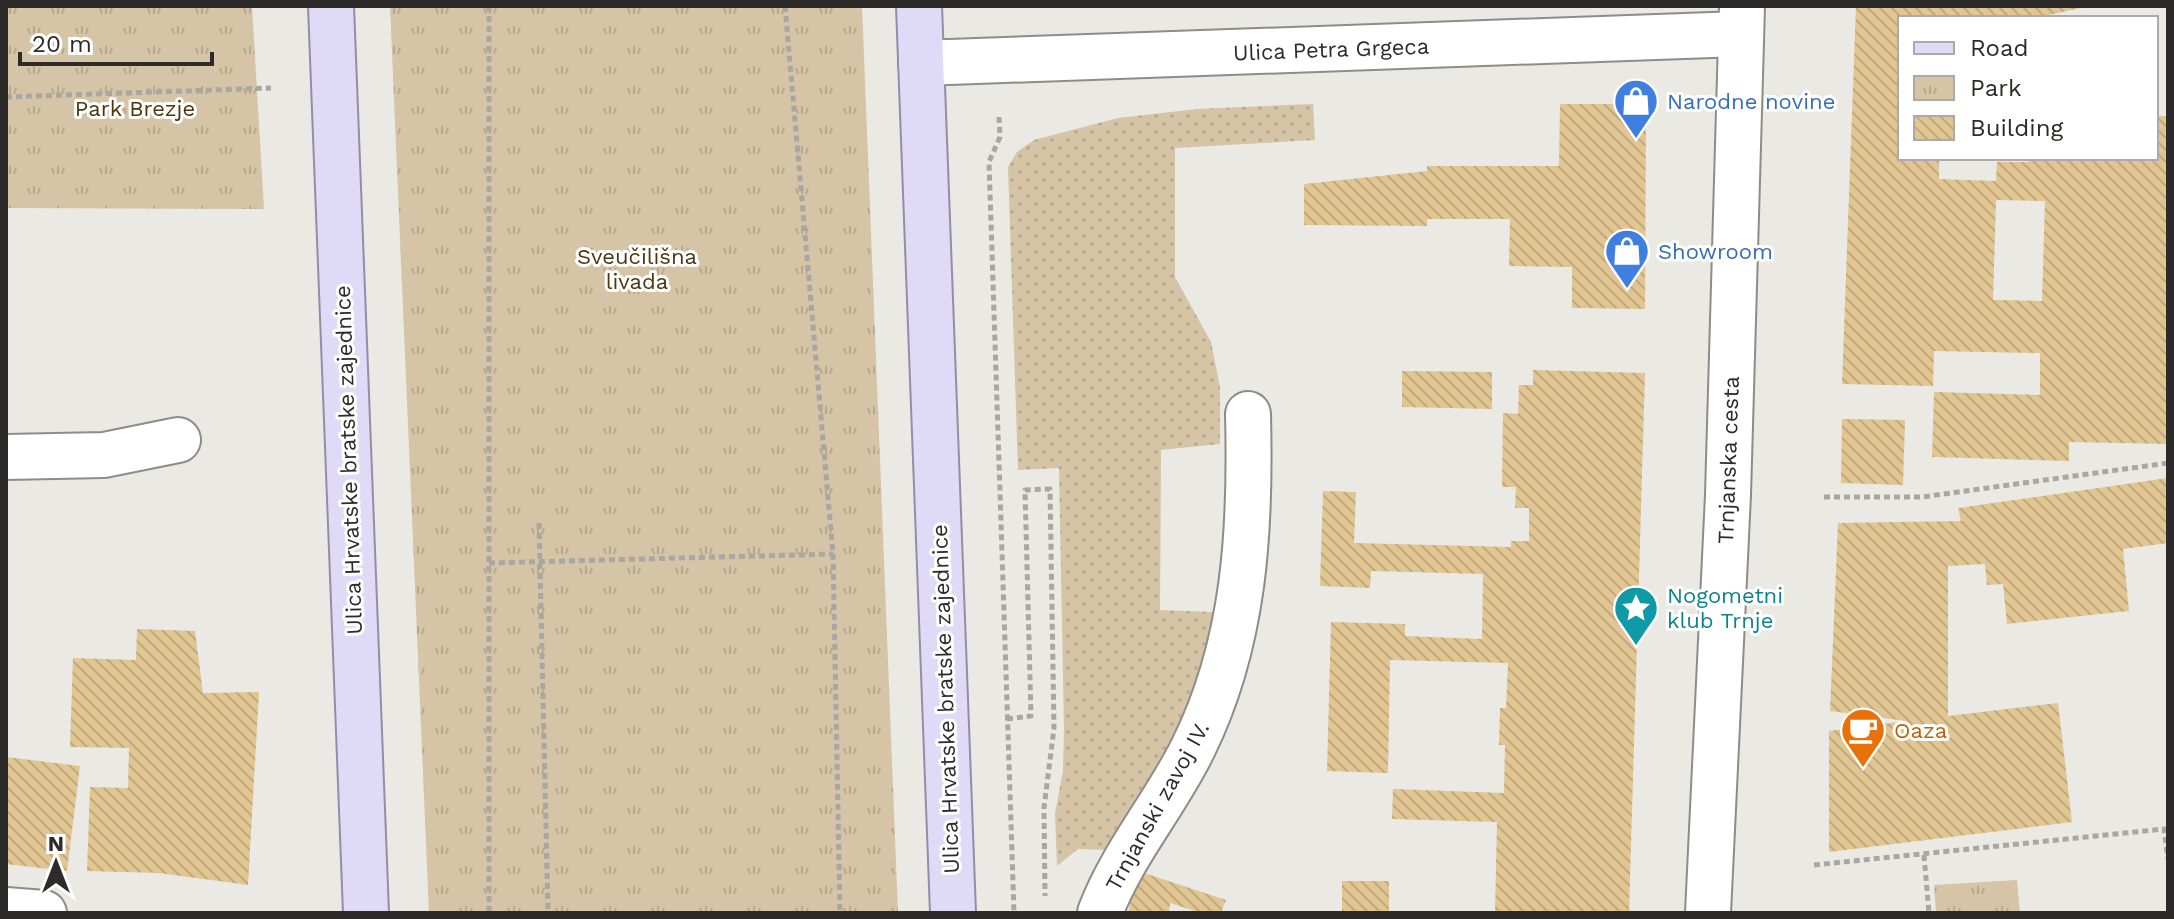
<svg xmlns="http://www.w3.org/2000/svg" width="2174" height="919" font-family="'Work Sans',sans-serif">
	<defs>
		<pattern id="grass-dots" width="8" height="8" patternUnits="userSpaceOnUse" patternTransform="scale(2)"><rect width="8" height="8" fill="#d5c4a5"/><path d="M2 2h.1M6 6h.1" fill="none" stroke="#b7a98e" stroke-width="1.8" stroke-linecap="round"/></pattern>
		<pattern id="park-tufts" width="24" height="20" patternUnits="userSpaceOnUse" patternTransform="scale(2)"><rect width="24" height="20" fill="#d5c4a5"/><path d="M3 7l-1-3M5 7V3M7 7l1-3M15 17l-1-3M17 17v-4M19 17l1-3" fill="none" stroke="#b7a98e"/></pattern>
		<pattern id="building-back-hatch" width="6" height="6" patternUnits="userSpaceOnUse" patternTransform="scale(2)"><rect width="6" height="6" fill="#e1c592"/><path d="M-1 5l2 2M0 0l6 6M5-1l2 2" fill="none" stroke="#c1a97e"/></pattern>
	</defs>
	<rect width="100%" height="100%" fill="#ebe9e4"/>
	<path fill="url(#grass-dots)" d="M1313,104l2,36 -140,8v129l36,65 9,45v57l-59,6 -1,160 53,2c-8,91 -58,164 -108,238l-27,-1 -21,17 -2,-53 8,-42 1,-42 -5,-261 -41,2 -10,-303 9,-15 17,-12 84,-22 79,-9z"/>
	<g fill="url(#park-tufts)">
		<polygon points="6,6 252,6 264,209 6,208"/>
		<polygon points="390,6 862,6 898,913 429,913"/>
		<polygon points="2017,880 2020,913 1936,913 1934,885"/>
	</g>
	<g fill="url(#building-back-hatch)" fill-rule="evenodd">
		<path d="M1856,6h234l-55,12h-135v140h39v21l57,2 1,-19h32v-4h127v-42h12v328l-99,-2v19l-137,-4 2,-65 106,3v-42l-106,-2 -1,35 -91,-2zM1996,200l49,1 -3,100 -49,-1z"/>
		<polygon points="1560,104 1646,104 1645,309 1572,308 1572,267 1509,266 1510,219 1427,219 1427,226 1304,225 1304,184 1427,171 1427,166 1559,166"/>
		<polygon points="1533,370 1645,373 1629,913 1495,913 1497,822 1392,819 1393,789 1504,793 1505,745 1499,745 1500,708 1506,708 1508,663 1390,660 1388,773 1327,771 1331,622 1405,624 1405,636 1482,639 1483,574 1371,571 1370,588 1320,586 1323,491 1356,492 1354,543 1511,547 1511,541 1529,541 1529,508 1515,508 1516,487 1502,487 1503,413 1518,414 1519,385 1533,385"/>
		<polygon points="1402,371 1492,372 1492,409 1402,407"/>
		<polygon points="1842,419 1905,420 1903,485 1841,483"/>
		<polygon points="2168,478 2168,543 2123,549 2129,611 2007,624 2003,584 1987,585 1985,564 1948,566 1948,716 2058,703 2072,822 1829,852 1829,731 1906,721 1830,711 1838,523 1961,521 1958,508"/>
		<polygon points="137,629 195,631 203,693 259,692 248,885 159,873 87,871 90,787 128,788 129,748 70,747 73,658 136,660"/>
		<polygon points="6,757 80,766 67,871 6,864"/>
		<polygon points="1138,871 1226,900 1221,913 1201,913 1170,903 1169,913 1128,913"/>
		<rect x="1342" y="881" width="47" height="32"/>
	</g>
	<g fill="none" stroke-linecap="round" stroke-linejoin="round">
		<g stroke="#8f8c88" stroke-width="48">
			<g id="minor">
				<polyline points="921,63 1740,34"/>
				<polyline points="6,457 104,455 178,440"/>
				<polyline points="6,910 44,913"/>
				<path d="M1100,913c22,-59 65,-108 93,-165 52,-105 58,-218 55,-334"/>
				<polyline points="1708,913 1728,495 1742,6"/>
			</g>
		</g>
		<g stroke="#928da9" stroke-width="48">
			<g id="major">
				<polyline points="331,6 366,913"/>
				<polyline points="919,6 953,913"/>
			</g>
		</g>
		<g stroke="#a9a7a3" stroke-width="5" stroke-dasharray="6 4" stroke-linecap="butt">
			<polyline points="489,6 489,913"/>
			<polyline points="785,6 833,554 840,913"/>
			<polyline points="6,97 271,88"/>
			<polyline points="999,117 1000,137 989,162 1014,913"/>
			<polyline points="1824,497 1922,497 2168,463"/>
			<polyline points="539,523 548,913"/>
			<polyline points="489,563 833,554"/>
			<polyline points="1007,719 1031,716 1025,490 1050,489 1054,728 1044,808 1045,896"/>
			<polyline points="1924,855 1929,913"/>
			<polyline points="1814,865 2164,829 2168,859"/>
		</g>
		<use href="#minor" stroke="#fff" stroke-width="44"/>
		<use href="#major" stroke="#dfdaf5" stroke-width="44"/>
	</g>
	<defs>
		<g id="shop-pin" transform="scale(2.3)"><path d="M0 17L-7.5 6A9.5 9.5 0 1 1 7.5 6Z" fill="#3f7fe0" stroke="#fff"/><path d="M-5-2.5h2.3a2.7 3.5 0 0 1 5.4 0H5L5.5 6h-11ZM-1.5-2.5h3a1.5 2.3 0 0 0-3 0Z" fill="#fff"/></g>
		<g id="sight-pin" transform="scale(2.3)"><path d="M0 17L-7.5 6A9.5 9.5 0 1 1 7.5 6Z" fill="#0f9aa8" stroke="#fff"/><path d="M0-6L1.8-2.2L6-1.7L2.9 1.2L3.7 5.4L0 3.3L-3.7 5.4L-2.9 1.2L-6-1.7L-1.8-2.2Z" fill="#fff"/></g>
		<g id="cafe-pin" transform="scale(2.3)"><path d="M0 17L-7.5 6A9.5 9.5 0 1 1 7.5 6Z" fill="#e8710a" stroke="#fff"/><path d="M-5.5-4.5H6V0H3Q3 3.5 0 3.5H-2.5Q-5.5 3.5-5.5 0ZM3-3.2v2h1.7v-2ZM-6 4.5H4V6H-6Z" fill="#fff"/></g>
	</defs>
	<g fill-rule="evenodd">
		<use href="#shop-pin" x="1636" y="101"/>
		<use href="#shop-pin" x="1627" y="251"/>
		<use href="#sight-pin" x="1636" y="608"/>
		<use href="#cafe-pin" x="1863" y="730"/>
	</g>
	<g text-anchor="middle" stroke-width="6" stroke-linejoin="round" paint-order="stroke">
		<g font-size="22" fill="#2c2b29" stroke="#fff">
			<text transform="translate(1331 49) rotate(-2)" y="8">Ulica Petra Grgeca</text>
			<text transform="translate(348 460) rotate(-92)" y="8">Ulica Hrvatske bratske zajednice</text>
			<text transform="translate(1728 460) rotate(-88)" y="8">Trnjanska cesta</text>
			<text transform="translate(945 699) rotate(-92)" y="8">Ulica Hrvatske bratske zajednice</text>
			<text transform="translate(1157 806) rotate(-61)" y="8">Trnjanski zavoj IV.</text>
		</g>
		<g font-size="22" fill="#366cbe" stroke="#fff" text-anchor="start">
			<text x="1667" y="109">Narodne novine</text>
			<text x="1658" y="259">Showroom</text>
		</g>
		<g font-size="22" fill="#4a370d" stroke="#fff">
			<text x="135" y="116">Park Brezje</text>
			<text x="637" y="264">Sveučilišna<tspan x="637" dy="25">livada</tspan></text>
		</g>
		<g font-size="22" fill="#0d838f" stroke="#fff" text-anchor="start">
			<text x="1667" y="603">Nogometni<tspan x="1667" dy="25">klub Trnje</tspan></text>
		</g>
		<g font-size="22" fill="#c56008" stroke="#fff" text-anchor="start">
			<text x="1894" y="738">Oaza</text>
		</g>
	</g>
	<rect width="2174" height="919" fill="none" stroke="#2c2b29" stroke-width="16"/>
	<rect x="1898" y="16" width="260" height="144" fill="#ffffff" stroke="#abaaa9" stroke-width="2"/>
	<rect x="1914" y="42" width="40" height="12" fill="#dfdaf5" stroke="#abaaa9" stroke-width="2"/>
	<text x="1970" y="56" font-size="24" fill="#2c2b29">Road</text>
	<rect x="1914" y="76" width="40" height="24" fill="url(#park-tufts)" stroke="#abaaa9" stroke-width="2"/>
	<text x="1970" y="96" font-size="24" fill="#2c2b29">Park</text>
	<rect x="1914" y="116" width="40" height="24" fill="url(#building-back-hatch)" stroke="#abaaa9" stroke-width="2"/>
	<text x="1970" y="136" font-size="24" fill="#2c2b29">Building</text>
	<g transform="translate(56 863)" stroke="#ffffff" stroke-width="6" paint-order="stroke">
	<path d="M0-6L14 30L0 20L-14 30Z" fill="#2c2b29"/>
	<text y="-12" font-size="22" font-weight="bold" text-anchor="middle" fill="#2c2b29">N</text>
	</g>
	<path d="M20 52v12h192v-12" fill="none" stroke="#2c2b29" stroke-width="4"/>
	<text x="32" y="52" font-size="24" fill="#2c2b29" stroke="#ffffff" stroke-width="6" paint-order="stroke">20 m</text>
</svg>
